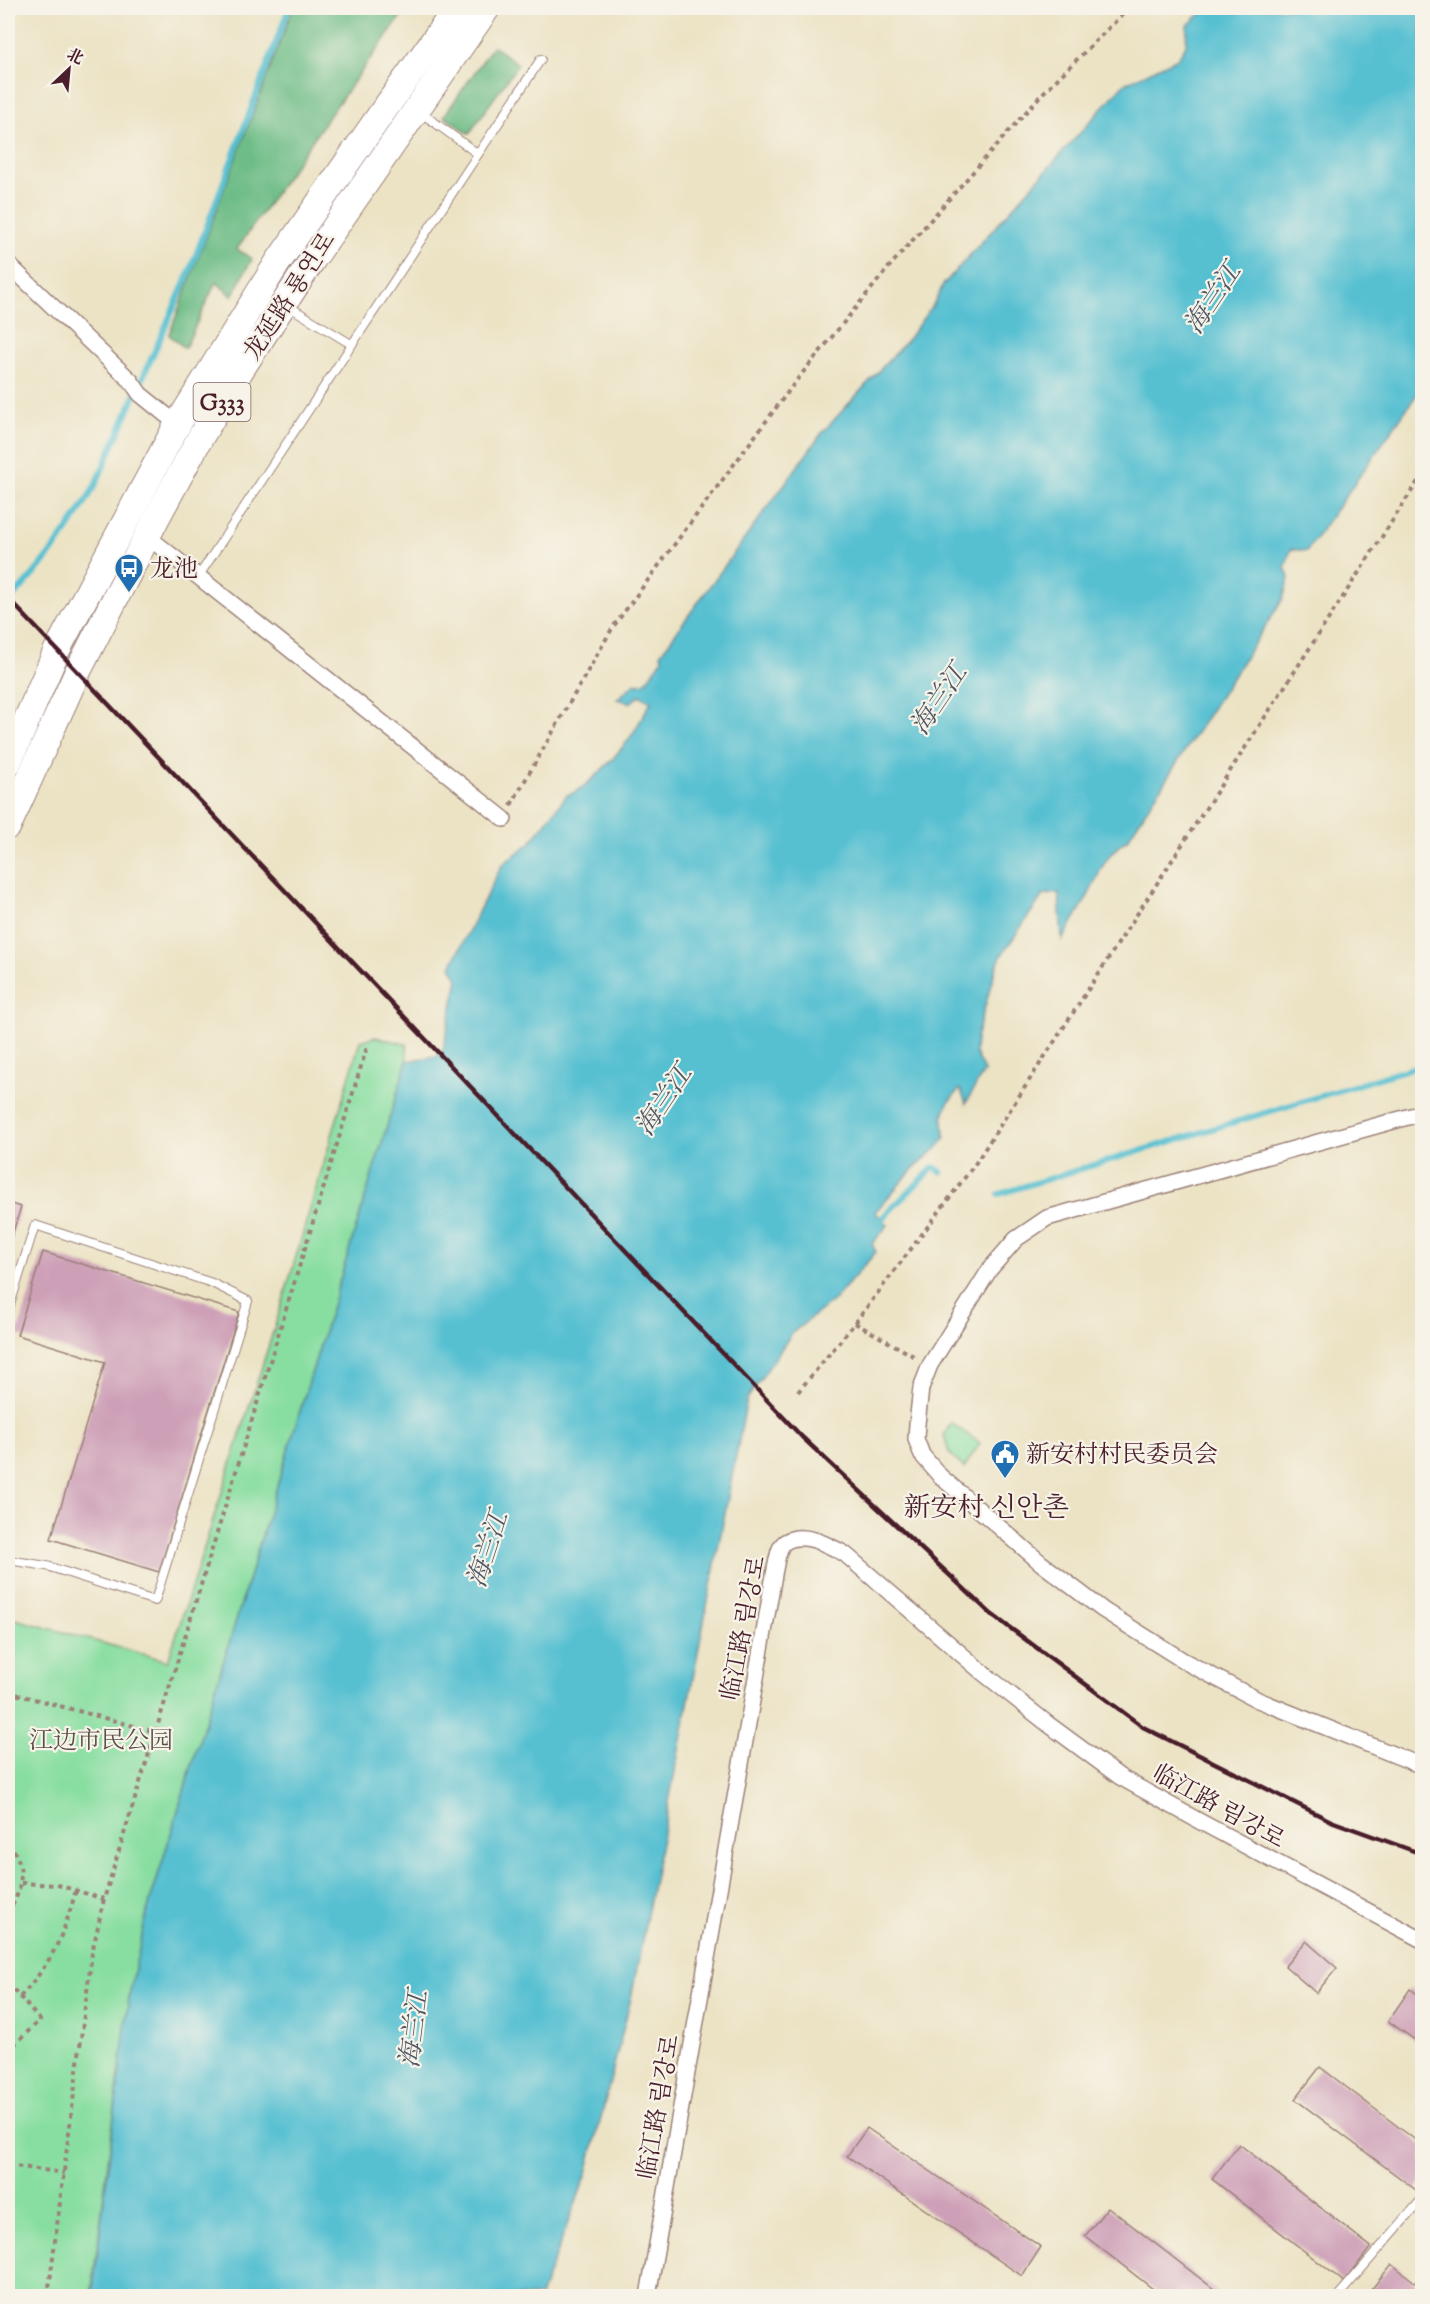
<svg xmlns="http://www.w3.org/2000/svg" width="1430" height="2304" font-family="'Sorts Mill Goudy','Noto Serif SC','Noto Serif KR',serif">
	<rect width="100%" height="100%" fill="#f7f3e8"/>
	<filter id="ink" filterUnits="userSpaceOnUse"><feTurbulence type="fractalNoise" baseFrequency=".0167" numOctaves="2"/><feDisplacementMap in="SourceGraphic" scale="12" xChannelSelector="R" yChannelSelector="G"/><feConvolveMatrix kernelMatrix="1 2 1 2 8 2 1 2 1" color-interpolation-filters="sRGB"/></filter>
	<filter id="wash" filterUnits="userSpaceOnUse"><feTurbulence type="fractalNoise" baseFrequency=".008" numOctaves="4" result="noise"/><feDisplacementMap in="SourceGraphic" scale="24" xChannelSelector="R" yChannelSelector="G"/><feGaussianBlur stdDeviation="1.35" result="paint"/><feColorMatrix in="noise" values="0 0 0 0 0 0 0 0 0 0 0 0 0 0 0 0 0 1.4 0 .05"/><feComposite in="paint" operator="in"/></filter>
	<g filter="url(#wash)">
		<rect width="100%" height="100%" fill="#ece3c5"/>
		<g fill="#88dea1" stroke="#697e66" stroke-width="1.5">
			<polygon points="375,1037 407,1044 407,1061 147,1912 129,1997 91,2296 8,2296 8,1617 168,1661 281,1307 360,1041"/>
			<polygon points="951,1423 980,1443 964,1468 949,1453 944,1435"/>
		</g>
		<g fill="#6ebd87" stroke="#5c6e59" stroke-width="1.5">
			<polygon points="293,8 407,8 327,119 237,249 252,259 232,296 216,282 185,348 169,335"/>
			<polygon points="493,46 518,64 469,134 444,116"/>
		</g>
		<path fill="#56c0d1" stroke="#50707e" stroke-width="1.5" d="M1207,8h215v379l-115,164 -16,-2 -6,18 4,11 -6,21 -156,241c-23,14 -28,35 -40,58 -8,14 -17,28 -25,42l-3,-47 -16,2 -42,61 -6,15 -19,67 -1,15 9,18 -18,32 -6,-14c-18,17 -19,26 -15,49l-8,10 -24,21 -38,43 13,13 -16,19 4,8 -40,46 -44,35 -45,66 -116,599 -44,175 -47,123h-448l37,-299 18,-85 260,-851 30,-5 6,-6 15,-71 -7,-13 51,-101 28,-22 37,-48c17,-3 48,-38 59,-52 10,-12 17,-28 25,-41l-11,-7 -10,8 -13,-4 17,-15 11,-1 17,-23 -1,-7 161,-220 88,-96 26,-37 7,-15 181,-201 54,-26 8,-13 1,-19z"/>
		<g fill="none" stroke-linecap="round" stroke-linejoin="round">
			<g stroke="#56c0d1" stroke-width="6">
				<path d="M8,602c33,-33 62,-73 86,-114l96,-217 99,-263"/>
				<polyline points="999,1194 1422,1065"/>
				<polyline points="876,1224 934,1167 941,1172"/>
			</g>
		</g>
		<g id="blocks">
			<g fill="#cea0b8">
				<polygon points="8,1203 21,1207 8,1248"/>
				<polygon points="43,1252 239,1312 159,1572 51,1539 105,1362 17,1335"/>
				<polygon points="1306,1941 1337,1968 1316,1993 1285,1966"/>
				<polygon points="1410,1989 1422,1997 1422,2045 1388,2021"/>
				<polygon points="1320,2067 1422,2145 1422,2181 1416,2190 1295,2099"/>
				<polygon points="867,2128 1041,2247 1022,2276 847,2156"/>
				<polygon points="1239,2144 1371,2247 1344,2282 1212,2179"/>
				<polygon points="1108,2207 1223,2296 1162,2296 1085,2236"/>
				<polygon points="1392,2264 1422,2288 1422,2296 1366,2296"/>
			</g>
		</g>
	</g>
	<g filter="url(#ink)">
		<use href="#blocks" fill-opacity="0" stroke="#9b8178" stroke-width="1.5"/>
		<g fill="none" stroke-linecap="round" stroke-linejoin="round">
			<g stroke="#9b8178" stroke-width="10">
				<g id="service">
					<polyline points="420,112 478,154"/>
					<polyline points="288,306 351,344"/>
					<polyline points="198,577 541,59"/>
					<polyline points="8,1311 35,1225 212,1283 248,1301 155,1601 47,1566 8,1560"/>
					<polyline points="1338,2296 1422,2199"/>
				</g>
			</g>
			<g stroke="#9b8178" stroke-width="18">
				<g id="minor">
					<polyline points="8,264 131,381 140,394 182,428"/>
					<polyline points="147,536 504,819"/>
					<polyline points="1422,1113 1047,1218 1016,1239 990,1269 930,1365 921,1388 917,1424 916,1439 922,1455 940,1476 1041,1563 1103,1610 1184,1661 1258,1700 1422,1766"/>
					<path d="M648,2296l127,-727c2,-8 3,-22 10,-27 18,-12 45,4 60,12l137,118 66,52 72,53 79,44 223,119"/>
				</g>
			</g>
			<g stroke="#9b8178" stroke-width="28">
				<g id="trunk">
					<polyline points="8,763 57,650 177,425 278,262 381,114 457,8"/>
					<polyline points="8,826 78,671 157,517 200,438 240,371 313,259 487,8"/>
				</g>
			</g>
			<g stroke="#9b8178" stroke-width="4" stroke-dasharray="4.5 4.5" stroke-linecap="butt">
				<polyline points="511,805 613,627 796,381 889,267 1041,95 1129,8"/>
				<polyline points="855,1323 917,1358"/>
				<polyline points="798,1392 855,1323 975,1164 1422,475"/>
				<polyline points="8,1692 156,1732"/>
				<path d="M8,1843c19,21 15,48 0,69"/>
				<polyline points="21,1883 58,1885 104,1899"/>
				<polyline points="8,1983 40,2020 8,2051"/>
				<path d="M20,1997c33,-36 43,-60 56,-107"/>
				<polyline points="8,2165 64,2173"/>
				<polyline points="48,2296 92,1953 104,1899 367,1047"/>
			</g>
			<use href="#service" stroke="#fff" stroke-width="8"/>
			<use href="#minor" stroke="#fff" stroke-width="15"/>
			<use href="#trunk" stroke="#fff" stroke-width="26"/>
			<polyline stroke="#4a1f2b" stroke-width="4.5" points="8,598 802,1437 990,1613 1143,1727 1331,1821 1422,1854"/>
		</g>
	</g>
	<defs>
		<g id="bus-pin" transform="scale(1.5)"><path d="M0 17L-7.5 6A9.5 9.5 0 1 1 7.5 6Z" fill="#1f6fb2" stroke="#f7f3e8"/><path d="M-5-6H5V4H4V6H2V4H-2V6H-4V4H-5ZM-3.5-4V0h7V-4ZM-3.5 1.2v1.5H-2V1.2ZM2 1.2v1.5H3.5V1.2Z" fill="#fff"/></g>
		<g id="civic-pin" transform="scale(1.5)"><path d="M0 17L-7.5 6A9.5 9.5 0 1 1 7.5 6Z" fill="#1f6fb2" stroke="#f7f3e8"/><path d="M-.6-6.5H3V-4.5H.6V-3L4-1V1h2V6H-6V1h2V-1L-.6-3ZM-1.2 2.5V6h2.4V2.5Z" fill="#fff"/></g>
	</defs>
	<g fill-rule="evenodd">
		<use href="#bus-pin" x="129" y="568"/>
		<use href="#civic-pin" x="1005" y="1454"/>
	</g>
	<g text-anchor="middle" stroke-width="4.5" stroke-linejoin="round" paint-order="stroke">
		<rect fill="#f7f3e8" stroke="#7e5f64" stroke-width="1.5" x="193.5" y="383" width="57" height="38" rx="4.5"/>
		<g font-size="22" font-weight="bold" fill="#4a1f2b">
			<text x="222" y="410">G333</text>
		</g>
		<g font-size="24" fill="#4a1f2b" stroke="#f7f3e8">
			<text transform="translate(289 296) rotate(-57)" y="8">龙延路 룡연로</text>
			<text transform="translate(743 1628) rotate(-79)" y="8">临江路 림강로</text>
			<text transform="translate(1219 1806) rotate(29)" y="8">临江路 림강로</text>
			<text transform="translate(658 2107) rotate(-80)" y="8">临江路 림강로</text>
		</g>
		<g font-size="24" fill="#4a1f2b" stroke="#f7f3e8" text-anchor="start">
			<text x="150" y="576">龙池</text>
			<text x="1026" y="1462">新安村村民委员会</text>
		</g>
		<g font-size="24" fill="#5a4f48" stroke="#f7f3e8">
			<text x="101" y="1748">江边市民公园</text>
		</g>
		<g font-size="26" font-style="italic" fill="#4e5765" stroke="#f7f3e8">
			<text transform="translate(1212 298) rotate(-56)" y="9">海兰江</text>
			<text transform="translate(938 699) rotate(-56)" y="9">海兰江</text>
			<text transform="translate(663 1100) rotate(-56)" y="9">海兰江</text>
			<text transform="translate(487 1549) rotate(-72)" y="9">海兰江</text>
			<text transform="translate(413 2029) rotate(-83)" y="9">海兰江</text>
		</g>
		<g font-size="27" fill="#4a1f2b" stroke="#f7f3e8">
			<text x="986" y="1516">新安村 신안촌</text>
		</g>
	</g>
	<rect width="1430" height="2304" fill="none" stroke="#f7f3e8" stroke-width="30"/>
	<g transform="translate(69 69) rotate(26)" stroke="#f7f3e8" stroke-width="4.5" paint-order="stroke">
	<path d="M0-4.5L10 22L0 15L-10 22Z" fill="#4a1f2b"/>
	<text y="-9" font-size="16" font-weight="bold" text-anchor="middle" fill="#4a1f2b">北</text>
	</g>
</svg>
